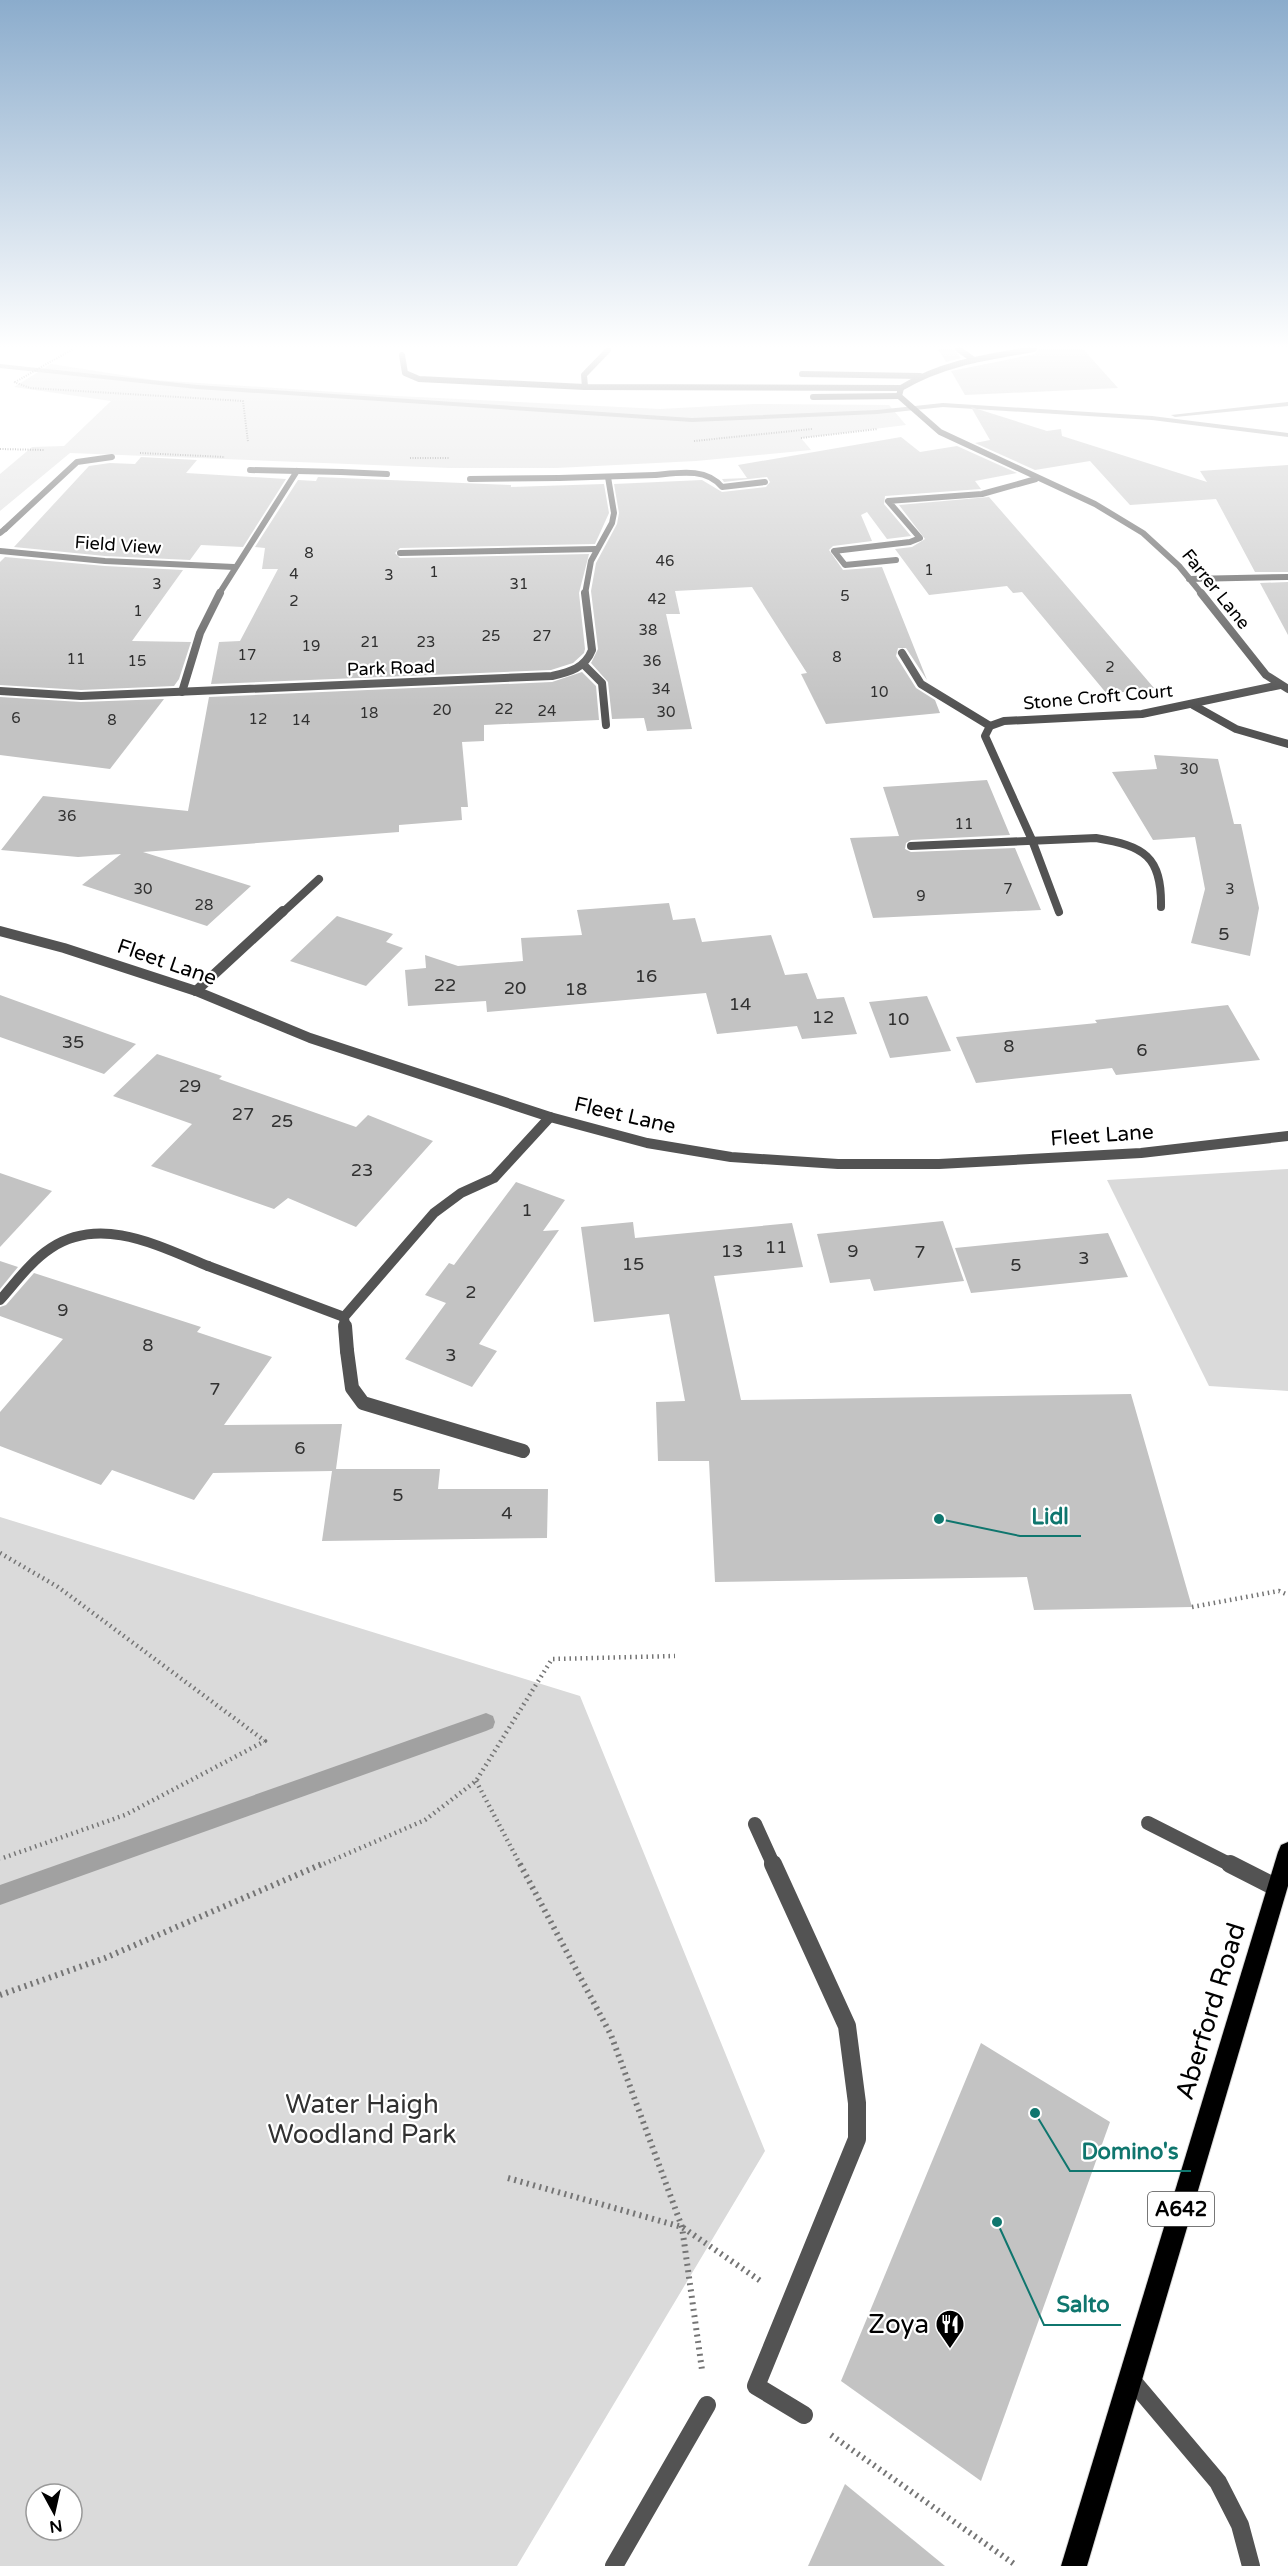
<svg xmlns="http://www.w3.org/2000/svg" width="1288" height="2566" font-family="'Varela Round',sans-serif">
	<rect width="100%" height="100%" fill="#fff"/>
	<g fill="#dadada" fill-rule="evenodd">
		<polygon points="51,364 154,380 396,396 660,409 754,404 889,405 906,425 801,438 811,450 696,461 556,468 450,468 70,453 0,511 0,474 32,447 64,446 111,401 14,387"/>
		<polygon points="1288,1169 1288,1391 1209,1386 1107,1180"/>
		<path d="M0,1517l580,179 185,455 -248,415h-517zM36,2494h36v36h-36z"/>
	</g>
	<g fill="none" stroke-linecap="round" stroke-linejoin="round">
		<g fill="#a1a1a1" fill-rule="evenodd">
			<polygon points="0,364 197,385 692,418 877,410 943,403 1152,416 1288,433 1288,437 1152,420 943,407 877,414 692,422 197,389 0,368"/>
			<polygon points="1288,402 1288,406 1175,417 1171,415"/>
			<polygon points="486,1713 493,1716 495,1722 493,1728 486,1731 0,1905 0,1885"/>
		</g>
	</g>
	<g fill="#c3c3c3">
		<polygon points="938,349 953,349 961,358 946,362"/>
		<polygon points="1039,349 1083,349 1118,388 965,395 951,371 1035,354"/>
		<polygon points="971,407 1047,431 1061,429 1062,436 1207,482 1200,471 1288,465 1288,572 1255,572 1216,499 1130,505 1090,461 1035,470 975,443 990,440"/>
		<polygon points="901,437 920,452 957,446 1017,473 975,481 981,489 885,496 884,504 911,536 887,539 867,512 861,515 872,541 833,546 829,550 843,570 882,567 927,680 906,648 898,648 896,656 916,688 935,700 940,713 826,724 801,674 807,673 752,587 675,591 680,614 666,614 692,729 647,731 644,718 612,719 608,682 591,663 598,649 591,591 596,563 617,524 619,513 614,484 702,480 722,492 766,487 770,482 767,477 724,482 722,479 747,478 738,465"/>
		<polygon points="141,457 197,460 186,473 286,479 243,547 201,545 190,560 105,556 14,547 89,466 110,463 135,464"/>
		<polygon points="318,477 511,485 511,487 604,484 609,513 595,544 400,548 395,553 400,558 589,554 579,593 585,649 584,653 573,663 551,670 211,684 219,642 240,641 278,569 262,569 265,548 255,547 298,480 316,481"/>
		<polygon points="989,497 1058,576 1154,688 1107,694 1022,592 1013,593 1007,586 929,595 895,549 912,547 925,539 899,505"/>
		<polygon points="5,557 105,566 183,570 132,641 191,642 179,679 174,686 81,690 0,685 0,562"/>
		<polygon points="1288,582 1288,635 1260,583"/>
		<polygon points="582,672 596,686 599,720 484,725 484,741 462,742 468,807 461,807 462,820 399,825 399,832 143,852 251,886 207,926 82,885 121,854 78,857 1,850 43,796 188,811 209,697 552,682"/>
		<polygon points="0,697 81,702 164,699 110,769 0,755"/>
		<polygon points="1154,755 1218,759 1234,824 1241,824 1259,908 1250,956 1191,943 1205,889 1195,837 1153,840 1112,772 1157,769"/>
		<polygon points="987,780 1010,835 911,840 906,843 905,849 911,852 1015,848 1041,910 873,918 850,838 899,836 883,787"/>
		<polygon points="669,903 673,920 695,918 702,942 771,935 785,975 807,973 817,999 844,997 857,1034 802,1039 797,1026 717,1034 706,993 487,1012 486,1001 408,1006 405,970 426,968 425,955 458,966 523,961 521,938 582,935 577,910"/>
		<polygon points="337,916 393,934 386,942 403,948 366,986 290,961"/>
		<polygon points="0,995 105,1033 136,1044 104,1074 0,1037"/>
		<polygon points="927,996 951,1051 890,1058 869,1002"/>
		<polygon points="1228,1005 1260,1060 1116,1075 1112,1068 976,1083 956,1037 1097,1023 1095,1020"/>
		<polygon points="157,1054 222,1076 219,1079 356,1127 368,1115 433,1141 356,1227 288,1198 274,1209 151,1166 192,1124 113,1096"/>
		<polygon points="0,1173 52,1191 0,1247"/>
		<polygon points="516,1182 565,1200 543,1231 559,1230 479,1344 497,1351 472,1387 405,1359 446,1303 425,1295 449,1263 454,1265"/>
		<polygon points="943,1221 964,1281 874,1291 870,1279 830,1283 817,1234"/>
		<polygon points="633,1222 635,1238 792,1223 803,1267 714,1276 741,1400 1131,1394 1192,1607 1034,1610 1027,1577 715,1582 709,1461 658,1461 656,1402 685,1401 669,1314 594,1322 581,1227"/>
		<polygon points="1108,1233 1128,1277 971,1293 955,1248"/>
		<polygon points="0,1261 18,1267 0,1289"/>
		<polygon points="34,1273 201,1327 197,1332 272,1357 224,1425 342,1424 336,1469 440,1469 438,1489 548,1489 547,1538 322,1541 332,1471 213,1473 194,1500 112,1470 101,1485 0,1446 0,1412 63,1339 0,1316 0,1307 6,1305"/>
		<polygon points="981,2043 1110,2122 981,2481 841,2381"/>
		<polygon points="845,2484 945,2566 808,2566"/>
	</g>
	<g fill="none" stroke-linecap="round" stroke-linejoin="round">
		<g stroke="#dbdbdb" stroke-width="2">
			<polygon id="primary" points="1288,1842 1288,1886 1087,2566 1061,2566 1278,1852 1281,1845"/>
		</g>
		<g stroke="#757575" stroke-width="2" stroke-dasharray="1 1.5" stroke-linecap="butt">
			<polyline points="14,382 30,388 243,401 248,442"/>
			<polyline points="15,382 73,349"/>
			<polyline points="801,438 878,429"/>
			<polyline points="694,441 812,429"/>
			<polyline points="0,449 45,450"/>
			<polyline points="140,453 225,457"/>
			<polyline points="410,458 450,458"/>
		</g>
		<g stroke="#757575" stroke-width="4.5" stroke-dasharray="1.5 4" stroke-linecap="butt">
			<polyline points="0,1553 58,1587 265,1741 125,1815 0,1859"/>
			<polyline points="1192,1607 1279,1591 1288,1595"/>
			<polyline points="476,1781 521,1866"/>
			<polyline points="319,1866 425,1820 476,1781 552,1659 675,1656"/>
		</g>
		<g stroke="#757575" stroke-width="6" stroke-dasharray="2 4.5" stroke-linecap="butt">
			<polyline points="520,1864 611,2035 682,2227 702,2370"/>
			<polyline points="0,1995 105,1958 322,1864"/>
			<polyline points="508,2178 682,2227 762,2282"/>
			<polyline points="831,2435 1017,2566"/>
		</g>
		<g stroke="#535353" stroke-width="6">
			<polyline points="802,374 920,376"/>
			<polyline points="813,397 899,396"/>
			<polyline points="341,472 387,474"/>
			<path d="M655,475c22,-2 51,-8 67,12l43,-5"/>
			<polyline points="470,479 559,478"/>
			<polyline points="5,529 77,462 112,457"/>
			<polyline points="1189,579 1288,577"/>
		</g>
		<g stroke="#535353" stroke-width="8">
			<polyline points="584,665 602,683 606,725"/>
			<polyline points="1193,705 1236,729 1288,744"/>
			<polyline points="1032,840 1059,912"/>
			<path d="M911,846l185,-8c48,8 66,18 65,69"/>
		</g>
		<path stroke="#535353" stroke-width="10" d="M0,1300c16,-18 31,-39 51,-52 50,-33 108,-2 157,18"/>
		<g stroke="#535353" stroke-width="14">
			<polyline points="347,1351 352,1388 363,1403 523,1451"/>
			<polyline points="1148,1823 1233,1866"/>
			<polyline points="755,1824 774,1866"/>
		</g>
		<g stroke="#535353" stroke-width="18">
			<polyline points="773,1864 847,2026 857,2103 857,2139 756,2386 804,2415"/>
			<polyline points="1230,1864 1277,1888"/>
			<polyline points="1130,2378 1218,2482 1240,2525 1251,2566"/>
			<polyline points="614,2566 707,2405"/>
		</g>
		<g stroke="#535353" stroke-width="6">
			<polyline points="958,349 974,360"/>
			<path d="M1034,349c-47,8 -92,14 -133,39l-2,8 41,36 155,72 48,29 36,33 23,28"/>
			<polyline points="402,355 405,373 419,379 585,387 901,388"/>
			<polyline points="585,387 584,375 608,350"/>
			<polyline points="250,470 341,472"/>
			<polyline points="559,478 655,475"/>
			<polyline points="0,533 5,529"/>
			<polyline points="0,551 105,561 234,567"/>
			<polyline points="400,553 596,549"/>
			<polyline points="896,560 845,565 834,551 910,542 920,538 888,501 982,494 1036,479"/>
			<polyline points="219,594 297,471"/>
			<polyline points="585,594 591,561 612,523 614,513 608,477"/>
		</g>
		<g stroke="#535353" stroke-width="8">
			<polyline points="1201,593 1266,675 1288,689"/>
			<polyline points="902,653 921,684 990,726"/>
			<path d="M0,691l81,5 471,-20c18,-4 33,-8 40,-26l-7,-57"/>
			<polyline points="182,692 200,633 220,593"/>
			<polyline points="1032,840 985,736 990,726 1004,721 1142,714 1280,685"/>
			<polyline points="282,913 319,879"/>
		</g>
		<g stroke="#535353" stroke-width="10">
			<polyline points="0,931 64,948 196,991 310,1038 550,1117 647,1143 731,1157 838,1164 939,1164 1141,1153 1288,1136"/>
			<polyline points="196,991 283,911"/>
			<polyline points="208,1266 344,1317"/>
			<polyline points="345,1327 344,1317 434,1213 461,1193 494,1178 550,1117"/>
		</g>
		<polyline stroke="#535353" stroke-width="14" points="345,1326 347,1351"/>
		<use href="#primary" fill="#000" fill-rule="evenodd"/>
	</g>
	<linearGradient id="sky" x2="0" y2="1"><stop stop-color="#8baccc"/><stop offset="0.49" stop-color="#fff"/><stop offset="1" stop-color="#fff" stop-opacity="0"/></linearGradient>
	<rect width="1288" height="708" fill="url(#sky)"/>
	<defs>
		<g id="restaurant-pin" transform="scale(1.5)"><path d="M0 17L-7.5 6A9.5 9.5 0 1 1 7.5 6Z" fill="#000" stroke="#fff"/><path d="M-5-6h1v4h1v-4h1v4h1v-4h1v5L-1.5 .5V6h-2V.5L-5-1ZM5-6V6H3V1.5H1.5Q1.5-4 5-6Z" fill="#fff"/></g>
	</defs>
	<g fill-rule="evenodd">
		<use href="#restaurant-pin" x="950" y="2324"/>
	</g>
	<g text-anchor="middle" stroke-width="4.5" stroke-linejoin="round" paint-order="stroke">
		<g font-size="15" fill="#313131">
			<text x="309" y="558">8</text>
			<text x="665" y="566">46</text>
			<text x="929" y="575">1</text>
			<text x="434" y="577">1</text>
			<text x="294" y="579">4</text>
			<text x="389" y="580">3</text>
			<text x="157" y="589">3</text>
			<text x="519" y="589">31</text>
			<text x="845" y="601">5</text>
			<text x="657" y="604">42</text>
			<text x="294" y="606">2</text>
			<text x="138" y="616">1</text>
			<text x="648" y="635">38</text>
			<text x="491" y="641">25</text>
			<text x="542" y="641">27</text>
			<text x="370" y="647">21</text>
			<text x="426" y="647">23</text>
			<text x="311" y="651">19</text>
			<text x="247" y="660">17</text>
			<text x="837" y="662">8</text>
			<text x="76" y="664">11</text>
			<text x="137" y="666">15</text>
			<text x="652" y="666">36</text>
			<text x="1110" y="672">2</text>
			<text x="661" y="694">34</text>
			<text x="879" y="697">10</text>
			<text x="504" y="714">22</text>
			<text x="442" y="715">20</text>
			<text x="547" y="716">24</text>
			<text x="666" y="717">30</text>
			<text x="369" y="718">18</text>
			<text x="16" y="723">6</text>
			<text x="258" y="724">12</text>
			<text x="112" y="725">8</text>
			<text x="301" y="725">14</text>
			<text x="1189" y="774">30</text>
			<text x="67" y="821">36</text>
			<text x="964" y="829">11</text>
			<text x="143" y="894">30</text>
			<text x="1008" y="894">7</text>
			<text x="1230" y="894">3</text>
			<text x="921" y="901">9</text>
			<text x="204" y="910">28</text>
		</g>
		<g font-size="18" fill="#000" stroke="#fff">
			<text transform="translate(118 545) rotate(4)" y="6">Field View</text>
			<text transform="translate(1216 589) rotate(51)" y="6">Farrer Lane</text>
			<text transform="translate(391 668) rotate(-2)" y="6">Park Road</text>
			<text transform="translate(1098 697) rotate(-5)" y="6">Stone Croft Court</text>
		</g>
		<g font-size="18" fill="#313131">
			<text x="1224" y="940">5</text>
			<text x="646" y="982">16</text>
			<text x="445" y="991">22</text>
			<text x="515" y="994">20</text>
			<text x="576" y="995">18</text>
			<text x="740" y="1010">14</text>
			<text x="823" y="1023">12</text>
			<text x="898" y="1025">10</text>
			<text x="73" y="1048">35</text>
			<text x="1009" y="1052">8</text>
			<text x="1142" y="1056">6</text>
			<text x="190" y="1092">29</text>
			<text x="243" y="1120">27</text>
			<text x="282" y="1127">25</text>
			<text x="362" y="1176">23</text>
			<text x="527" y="1216">1</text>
			<text x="776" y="1253">11</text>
			<text x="732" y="1257">13</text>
			<text x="853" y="1257">9</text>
			<text x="920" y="1258">7</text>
			<text x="1084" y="1264">3</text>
			<text x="633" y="1270">15</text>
			<text x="1016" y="1271">5</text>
			<text x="471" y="1298">2</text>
			<text x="63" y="1316">9</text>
			<text x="148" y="1351">8</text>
			<text x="451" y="1361">3</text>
			<text x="215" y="1395">7</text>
			<text x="300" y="1454">6</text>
			<text x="398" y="1501">5</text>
			<text x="507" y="1519">4</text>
		</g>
		<rect fill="#fff" stroke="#4c4c4c" stroke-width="1.5" x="1148" y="2192" width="66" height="34" rx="4.5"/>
		<g font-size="20" font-weight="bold" fill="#000">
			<text x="1181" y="2216">A642</text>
		</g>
		<g font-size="21" fill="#000" stroke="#fff">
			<text transform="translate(167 962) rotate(19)" y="7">Fleet Lane</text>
			<text transform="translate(625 1115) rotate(13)" y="7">Fleet Lane</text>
			<text transform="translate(1102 1135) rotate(-4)" y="7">Fleet Lane</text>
		</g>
		<g font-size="26" fill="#000" stroke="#fff">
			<text transform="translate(1210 2011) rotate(-73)" y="9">Aberford Road</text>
		</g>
		<g font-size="26" fill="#313131" stroke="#fff">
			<text x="362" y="2113">Water Haigh<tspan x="362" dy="30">Woodland Park</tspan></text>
		</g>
		<g font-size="26" fill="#000" stroke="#fff" text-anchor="end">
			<text x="929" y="2333">Zoya</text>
		</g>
	</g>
	<path fill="none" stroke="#0f766e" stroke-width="2" d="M939 1519L1020 1536H1081M1035 2113L1070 2171H1191M997 2222L1044 2325H1121"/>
	<g fill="#0f766e" stroke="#fff" stroke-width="2">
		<circle cx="939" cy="1519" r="6"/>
		<circle cx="1035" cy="2113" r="6"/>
		<circle cx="997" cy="2222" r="6"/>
	</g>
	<g font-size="22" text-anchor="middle" font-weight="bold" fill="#0f766e" stroke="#fff" stroke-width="4.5" stroke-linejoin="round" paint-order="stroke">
		<text x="1050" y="1524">Lidl</text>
		<text x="1130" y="2159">Domino's</text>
		<text x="1083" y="2312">Salto</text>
	</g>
	<g transform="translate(54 2512) rotate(172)"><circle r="28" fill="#ffffff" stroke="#999999" stroke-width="1.5"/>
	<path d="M0-4.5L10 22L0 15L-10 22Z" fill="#000000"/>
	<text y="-9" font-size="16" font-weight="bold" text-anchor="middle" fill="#000000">N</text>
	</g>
</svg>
